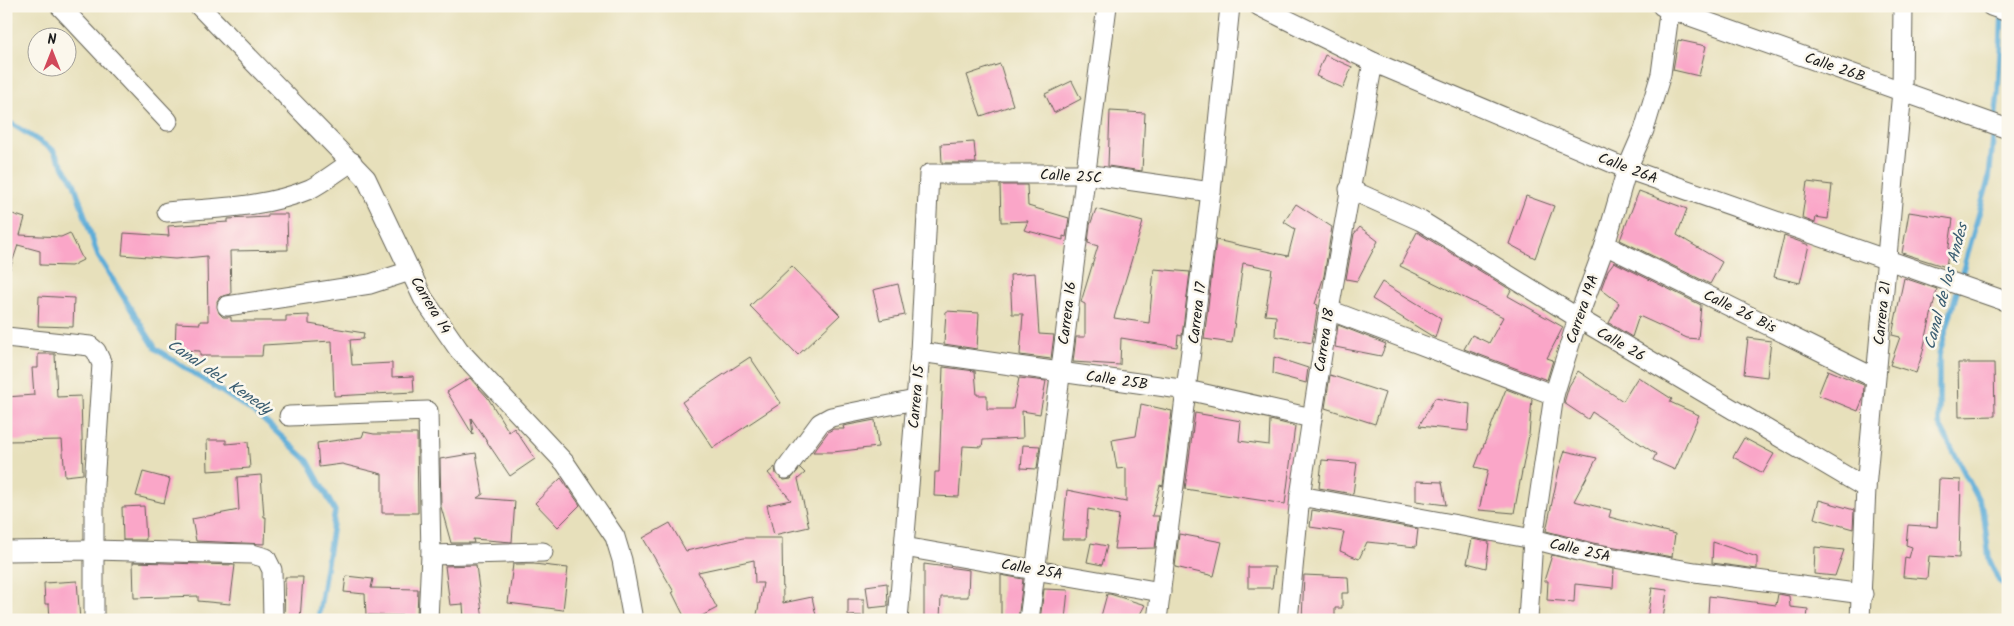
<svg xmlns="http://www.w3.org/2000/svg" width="2014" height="626" font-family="Kalam,sans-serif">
	<rect width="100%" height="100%" fill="#fbf7ec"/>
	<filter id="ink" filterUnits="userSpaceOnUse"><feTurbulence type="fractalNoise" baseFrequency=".02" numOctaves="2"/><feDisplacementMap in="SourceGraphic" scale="10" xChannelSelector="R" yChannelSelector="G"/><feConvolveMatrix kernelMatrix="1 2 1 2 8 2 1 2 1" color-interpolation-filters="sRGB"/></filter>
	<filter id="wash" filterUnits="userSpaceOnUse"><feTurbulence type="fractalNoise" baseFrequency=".0096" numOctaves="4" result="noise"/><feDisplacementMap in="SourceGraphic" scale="20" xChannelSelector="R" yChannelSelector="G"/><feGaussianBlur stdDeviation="1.12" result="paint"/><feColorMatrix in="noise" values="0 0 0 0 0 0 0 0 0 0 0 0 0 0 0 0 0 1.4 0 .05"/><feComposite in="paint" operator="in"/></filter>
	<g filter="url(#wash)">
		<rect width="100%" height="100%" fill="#e7e0bb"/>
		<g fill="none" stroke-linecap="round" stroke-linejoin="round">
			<g stroke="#5eadd8" stroke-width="5.5">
				<polyline points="2002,13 1998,92 1989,178 1939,355 1939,424 1983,508 1989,559 1999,581 2008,587"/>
				<polyline points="6,123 12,124 53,150 74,183 98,256 156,349 258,415 308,461 335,511 318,620"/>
			</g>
		</g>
		<g id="blocks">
			<g fill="#faa6c8">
				<polygon points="1678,40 1706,46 1699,76 1673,70"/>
				<polygon points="1325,55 1352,67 1343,88 1316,76"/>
				<polygon points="1000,64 1013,105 981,116 967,75"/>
				<polygon points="1072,81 1081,99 1054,113 1045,94"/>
				<polygon points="1110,111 1145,113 1142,171 1108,166"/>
				<polygon points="974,142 976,163 942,163 941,144"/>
				<polygon points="1807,182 1832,185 1828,219 1816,217 1815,223 1802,218"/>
				<polygon points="1000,185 1027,185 1028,206 1069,218 1066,237 1063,236 1063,240 1024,230 1028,221 1001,222"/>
				<polygon points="1639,191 1687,209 1677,235 1722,262 1710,284 1620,240"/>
				<polygon points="1526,196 1554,206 1535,258 1509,244"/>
				<polygon points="1296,204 1332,227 1324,276 1315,304 1318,305 1312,343 1275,336 1276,316 1265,315 1272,269 1243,263 1232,343 1204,339 1216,240 1288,256 1295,229 1284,222"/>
				<polygon points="1096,209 1143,222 1114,318 1149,323 1154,269 1190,272 1182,336 1178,335 1177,347 1121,338 1120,365 1073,362 1076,337 1085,337 1085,304 1081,302 1098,246 1088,243 1090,225"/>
				<polygon points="6,212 25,218 20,235 61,237 70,233 83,260 71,266 40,265 40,251 18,245 10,269 6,268"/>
				<polygon points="1909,212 1953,219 1946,267 1902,253"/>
				<polygon points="268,214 287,214 288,250 230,251 231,294 220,297 217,301 219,313 223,317 231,317 231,321 286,321 286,316 309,315 309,324 364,333 363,339 350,340 352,365 392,363 392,377 413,376 414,392 334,396 332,341 263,345 262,356 200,356 200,351 175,350 176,323 200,324 200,321 208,321 207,256 175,259 122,255 124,233 169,236 168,226 228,222 228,219 268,217"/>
				<polygon points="1360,227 1378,241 1357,281 1346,279 1354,234"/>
				<polygon points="1417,232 1511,290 1508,296 1563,327 1547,358 1553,360 1547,380 1464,349 1472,335 1489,343 1503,317 1400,266"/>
				<polygon points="1784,236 1809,245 1800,283 1774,277"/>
				<polygon points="1614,262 1701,305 1698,339 1687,338 1639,316 1632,337 1609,323 1619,303 1601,289 1608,270"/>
				<polygon points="792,266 840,315 798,355 750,306"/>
				<polygon points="1035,273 1039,334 1054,335 1051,359 1020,355 1023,314 1012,314 1010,275"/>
				<polygon points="1904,278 1937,289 1922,355 1916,373 1890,365 1900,337 1892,335"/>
				<polygon points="1382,282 1441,318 1435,338 1372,299"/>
				<polygon points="898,284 905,315 880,320 873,290"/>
				<polygon points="39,296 74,298 73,327 38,326"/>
				<polygon points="946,311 979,313 977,349 944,344"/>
				<polygon points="1338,325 1386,344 1381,356 1335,347"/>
				<polygon points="1748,338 1771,341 1767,377 1744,374"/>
				<polygon points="38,354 55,354 57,397 81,396 83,474 65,476 62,440 7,441 6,397 34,395 32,368 38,368"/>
				<polygon points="750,357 781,403 713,448 682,402"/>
				<polygon points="1274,357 1308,368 1306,383 1273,374"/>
				<polygon points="1958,363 1994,363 1995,416 1959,417"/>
				<polygon points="943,367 975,371 977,395 987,395 987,409 1013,409 1019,378 1046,381 1040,414 1022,411 1023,438 983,440 982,447 963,446 959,497 934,496 935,472 939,472"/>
				<polygon points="1828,370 1864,385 1863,399 1858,411 1818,395"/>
				<polygon points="1578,371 1623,401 1638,377 1672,399 1670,402 1699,415 1675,470 1653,460 1656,454 1592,412 1588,419 1564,403 1569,386"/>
				<polygon points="1330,375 1385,393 1375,424 1325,408"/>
				<polygon points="470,378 488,398 509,432 514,428 535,459 510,476 471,418 473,435 447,392"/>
				<polygon points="1506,389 1532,399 1529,435 1514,513 1479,510 1488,470 1475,467"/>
				<polygon points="1435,398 1470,404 1468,431 1419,426"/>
				<polygon points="1141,404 1172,411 1163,486 1160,485 1152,516 1159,516 1155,548 1114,549 1119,515 1088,509 1086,539 1062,539 1067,490 1126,502 1126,468 1117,469 1112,440 1136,436"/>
				<polygon points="1195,413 1241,421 1239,441 1269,445 1270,420 1295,426 1285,504 1185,489"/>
				<polygon points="875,420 878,447 833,452 813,452 828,432 833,429 844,429 843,426"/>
				<polygon points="364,432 374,434 417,434 418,513 382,513 382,474 342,464 319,467 317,443 362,437"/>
				<polygon points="1744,438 1774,454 1763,473 1733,457"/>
				<polygon points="207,440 226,440 226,444 248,442 250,468 208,471"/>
				<polygon points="1023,445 1040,446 1037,469 1021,468"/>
				<polygon points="1565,451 1597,458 1574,501 1611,510 1609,517 1675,534 1672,557 1593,543 1546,531 1559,469"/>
				<polygon points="476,453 483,494 477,498 515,501 512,542 473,539 474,543 451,543 441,507 440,459"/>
				<polygon points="1322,460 1357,463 1353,494 1319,488"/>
				<polygon points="775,467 776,474 784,480 791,479 800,468 805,473 798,479 809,527 774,535 767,505 791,500 768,473"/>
				<polygon points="143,472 170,479 164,503 136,496"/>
				<polygon points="261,475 264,517 266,517 265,544 196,541 192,519 239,510 237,477"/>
				<polygon points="561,478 580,505 558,527 535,503"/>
				<polygon points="1939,479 1961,480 1959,558 1929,556 1927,579 1903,577 1905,557 1909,558 1912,547 1906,545 1908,525 1937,527"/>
				<polygon points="1416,481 1442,482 1446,505 1416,501"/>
				<polygon points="1819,500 1854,510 1853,529 1814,518"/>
				<polygon points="144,506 146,540 123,540 122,507"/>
				<polygon points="1312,510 1418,529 1416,547 1367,542 1359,559 1340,551 1344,532 1310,527"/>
				<polygon points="670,523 686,551 743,538 782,538 783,603 812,597 817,620 756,620 763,583 755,583 754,560 698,572 717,608 694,620 686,620 672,592 674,592 643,538"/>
				<polygon points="1179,534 1222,542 1214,576 1175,567"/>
				<polygon points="1472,539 1489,542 1486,568 1467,563"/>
				<polygon points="1713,542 1757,557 1757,569 1712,563"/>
				<polygon points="1091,543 1107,546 1102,565 1087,562"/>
				<polygon points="1815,547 1844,550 1835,576 1814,574"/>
				<polygon points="1552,555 1614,569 1613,588 1575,584 1574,602 1547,600 1548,581 1544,581"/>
				<polygon points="133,562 235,565 230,604 198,601 198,596 134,598"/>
				<polygon points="513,564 534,564 568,568 563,610 508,603"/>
				<polygon points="924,564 969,570 968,597 941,597 940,620 924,620"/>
				<polygon points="476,565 483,620 464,620 463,604 450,605 445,566"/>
				<polygon points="1248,567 1275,567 1272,588 1248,588"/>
				<polygon points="1001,575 1023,579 1018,620 1001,620"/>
				<polygon points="1304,575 1348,577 1349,593 1342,593 1342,608 1335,608 1335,620 1302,620"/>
				<polygon points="346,576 373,579 371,588 418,589 417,616 366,615 365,594 344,592"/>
				<polygon points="285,577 303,577 300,620 284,620"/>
				<polygon points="77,581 80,620 50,620 49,604 45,604 44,583"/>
				<polygon points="887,583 888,606 869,608 866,586"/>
				<polygon points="1652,588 1667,590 1663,620 1647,620"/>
				<polygon points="1044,589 1068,590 1065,620 1040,620"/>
				<polygon points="1107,594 1110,594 1145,605 1137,620 1100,620"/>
				<polygon points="1778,594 1789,596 1790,607 1808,609 1807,620 1708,614 1709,596 1776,605"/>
				<polygon points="848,599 864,599 864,616 848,615"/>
			</g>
		</g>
	</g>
	<g filter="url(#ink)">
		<use href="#blocks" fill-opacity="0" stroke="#636154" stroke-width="1"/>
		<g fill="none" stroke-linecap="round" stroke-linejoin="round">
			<g stroke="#636154" stroke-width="21">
				<g id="minor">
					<polyline points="60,6 168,121"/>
					<polyline points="199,6 366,178 423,298 459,350 565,463 615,537 622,560 633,620"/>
					<polyline points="1259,6 1373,62 1627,169 2008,302"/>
					<polyline points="1662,6 2008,129"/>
					<polyline points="1991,6 2008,12"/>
					<polyline points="1349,189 1421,221 1578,318 1866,488"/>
					<path d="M167,212c47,-4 98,-4 143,-23 14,-7 28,-19 42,-27"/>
					<polyline points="1605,245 1875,378"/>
					<polyline points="227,306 370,284 410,271"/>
					<polyline points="1329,310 1554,395"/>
					<polyline points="6,337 90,346 96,351 102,364 94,485 94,620"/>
					<polyline points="920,352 1187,390 1312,418"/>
					<polyline points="289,416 428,411 431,555 428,620"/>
					<polyline points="786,469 820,423 831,417 915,400"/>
					<polyline points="1300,496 1533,539 1591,554 1695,572 1863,594"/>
					<polyline points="904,547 1161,592"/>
					<polyline points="6,551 93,550 252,554 266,558 272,570 273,620"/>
					<polyline points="431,555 543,552"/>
					<polyline points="898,620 920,352 929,174 1085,174 1211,192"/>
					<polyline points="1029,620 1107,6"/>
					<polyline points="1157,620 1211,192 1230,6"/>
					<polyline points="1288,620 1300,496 1329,310 1373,62"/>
					<polyline points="1528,620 1533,539 1554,395 1578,318 1605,245 1627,169 1644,130 1661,74 1670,6"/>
					<polyline points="1860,620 1866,488 1902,91 1903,6"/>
				</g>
			</g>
			<use href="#minor" stroke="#fff" stroke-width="19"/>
		</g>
	</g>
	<g text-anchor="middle" stroke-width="5" stroke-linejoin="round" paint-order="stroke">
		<g font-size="15" fill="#1c1c1c" stroke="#fbf7ec">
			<text transform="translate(1835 67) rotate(19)" y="5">Calle 26B</text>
			<text transform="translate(1628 168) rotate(21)" y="5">Calle 26A</text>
			<text transform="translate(1071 176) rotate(3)" y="5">Calle 25C</text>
			<text transform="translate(431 305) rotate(59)" y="5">Carrera 14</text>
			<text transform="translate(1582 309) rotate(-71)" y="5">Carrera 19A</text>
			<text transform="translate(1740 311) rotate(26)" y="5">Calle 26 Bis</text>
			<text transform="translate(1067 313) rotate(-83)" y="5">Carrera 16</text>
			<text transform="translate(1197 313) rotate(-83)" y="5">Carrera 17</text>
			<text transform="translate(1882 313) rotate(-84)" y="5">Carrera 21</text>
			<text transform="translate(1324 340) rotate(-81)" y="5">Carrera 18</text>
			<text transform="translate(1621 344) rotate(30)" y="5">Calle 26</text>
			<text transform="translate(1117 380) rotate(8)" y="5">Calle 25B</text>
			<text transform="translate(916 397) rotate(-85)" y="5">Carrera 15</text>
			<text transform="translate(1580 550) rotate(13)" y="5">Calle 25A</text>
			<text transform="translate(1032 569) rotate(10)" y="5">Calle 25A</text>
		</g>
		<g font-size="16" font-style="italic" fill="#3a5d71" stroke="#fbf7ec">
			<text transform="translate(1945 286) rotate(-75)" y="6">Canal de los Andes</text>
			<text transform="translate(220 376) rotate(34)" y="6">Canal deL Kenedy</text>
		</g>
	</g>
	<rect width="2014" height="626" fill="none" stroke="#fbf7ec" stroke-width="25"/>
	<g transform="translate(52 52)"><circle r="24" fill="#fbf7ec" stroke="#a29f99"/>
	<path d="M0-4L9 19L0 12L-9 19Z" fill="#d1495b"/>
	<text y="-8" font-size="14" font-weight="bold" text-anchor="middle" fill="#1c1c1c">N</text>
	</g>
</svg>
